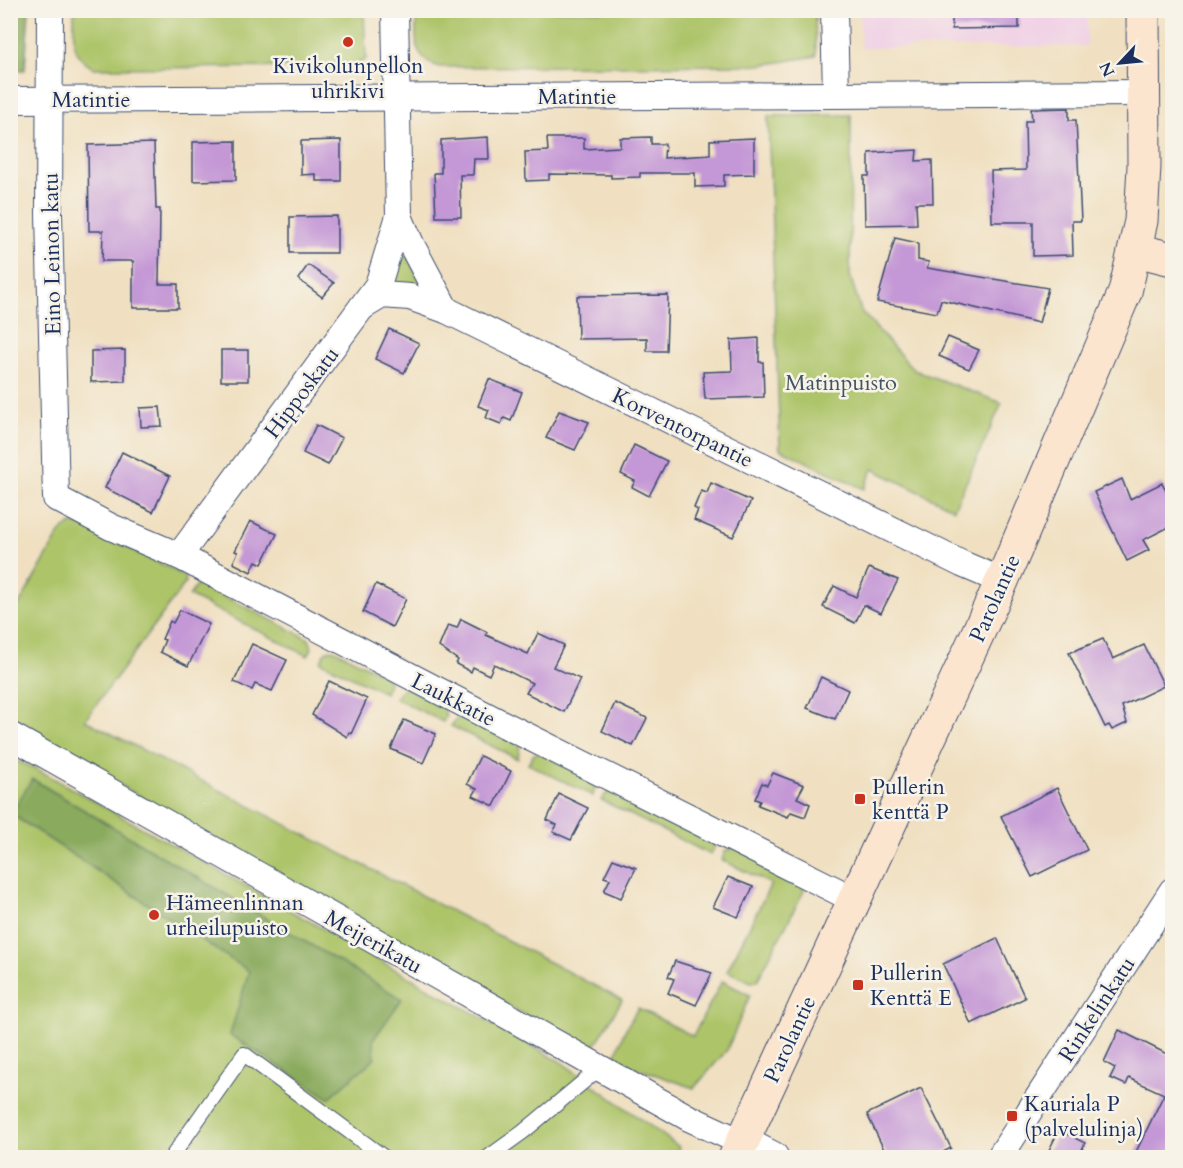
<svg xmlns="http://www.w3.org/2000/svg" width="1183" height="1168" font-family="Cardo,serif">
	<rect width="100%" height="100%" fill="#f7f3e8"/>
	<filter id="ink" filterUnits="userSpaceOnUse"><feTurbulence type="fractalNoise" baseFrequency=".0167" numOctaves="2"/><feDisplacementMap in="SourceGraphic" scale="12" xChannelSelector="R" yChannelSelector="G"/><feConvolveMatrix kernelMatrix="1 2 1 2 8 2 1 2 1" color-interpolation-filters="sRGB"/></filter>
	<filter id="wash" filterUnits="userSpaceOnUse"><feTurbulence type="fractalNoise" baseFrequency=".008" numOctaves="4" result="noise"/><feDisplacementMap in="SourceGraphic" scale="24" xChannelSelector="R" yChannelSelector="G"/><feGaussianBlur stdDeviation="1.35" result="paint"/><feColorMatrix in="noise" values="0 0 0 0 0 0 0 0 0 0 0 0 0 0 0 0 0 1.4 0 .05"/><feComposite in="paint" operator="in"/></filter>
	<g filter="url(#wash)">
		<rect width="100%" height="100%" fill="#f0e0c1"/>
		<polygon fill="#f0d0e5" points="860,11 1087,11 1087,46 861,48"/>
		<g fill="#adc469" stroke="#647a64" stroke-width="1.5">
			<path d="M74,11h290l2,48 -8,5 -19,3 -246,1c-26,-15 -18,-31 -19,-57z"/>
			<path d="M417,11h398l1,45 -55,9 -322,2c-29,-10 -23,-31 -22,-56z"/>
			<polygon points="851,115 850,275 861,311 914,370 1002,403 954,509 873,469 864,489 780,449 768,116"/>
			<polygon points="402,245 424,290 394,285 390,281"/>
			<polygon points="72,524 80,525 172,569 185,577 186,582 85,720 622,1000 594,1047 521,1013 11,723 11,619 57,538 64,528"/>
			<polygon points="198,583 309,639 312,648 308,656 189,596"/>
			<polygon points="330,650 335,650 386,676 389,683 385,693 321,662 325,652"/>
			<polygon points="405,687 443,706 446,716 443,722 395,698"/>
			<polygon points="458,717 520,745 518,759 451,726"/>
			<polygon points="541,753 596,782 593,796 528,764 534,754"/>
			<polygon points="10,759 33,767 561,1062 678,1146 682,1157 11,1157"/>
			<polygon points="616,790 712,836 715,845 711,855 601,800 608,792"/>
			<polygon points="735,847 802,880 804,891 757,981 751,982 727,971 771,884 722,860 725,851"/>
			<polygon points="722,981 750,995 727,1050 694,1088 614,1060 624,1032 638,1008 693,1036"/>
		</g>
		<g fill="#8aaa5d" stroke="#526c5e" stroke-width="1.5">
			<polygon points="10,11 29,11 25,70 11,70"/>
			<polygon points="32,779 402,999 373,1040 375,1058 329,1098 230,1035 249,971 11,814"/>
		</g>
		<g id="blocks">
			<g fill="#c498d6">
				<polygon points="952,10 1019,10 1019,28 952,29"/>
				<polygon points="1069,108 1069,120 1076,120 1081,221 1072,221 1073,255 1033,256 1033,222 992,222 991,171 1026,170 1025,121 1032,121 1031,109"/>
				<polygon points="488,137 489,159 474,159 473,175 460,175 461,217 436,217 434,173 441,173 441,140"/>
				<polygon points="651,137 651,144 665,144 664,158 710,155 710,140 754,138 754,174 724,175 724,186 695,187 695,173 640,173 640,177 611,178 611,175 549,174 549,180 526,181 525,152 548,151 547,138 584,138 584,149 620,147 620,138"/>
				<polygon points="341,140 341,181 316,181 316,174 301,175 301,141"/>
				<polygon points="236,141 236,180 193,181 193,142"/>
				<polygon points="154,143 156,209 160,209 159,284 178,284 178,308 133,308 133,261 102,261 103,231 89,231 88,145"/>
				<polygon points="917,150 916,161 932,160 933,203 916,203 917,224 865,225 864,176 869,176 869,153"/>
				<polygon points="337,216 337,253 290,253 290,217"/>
				<polygon points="895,238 918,243 918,260 929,262 927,268 1048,288 1039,323 941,300 937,313 877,302"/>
				<polygon points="308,265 334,283 322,297 298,279"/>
				<polygon points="668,295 666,351 647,351 647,338 578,339 577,296"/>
				<polygon points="389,329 419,343 404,373 375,359"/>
				<polygon points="948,337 979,350 969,369 939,356"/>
				<polygon points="759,338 759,362 763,362 764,397 705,399 703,372 732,371 731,340"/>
				<polygon points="125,350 125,381 91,382 91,351"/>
				<rect x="221" y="350" width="27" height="31"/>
				<polygon points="489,379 522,392 511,421 504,418 501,424 486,418 489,410 478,406"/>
				<polygon points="160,407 162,426 141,427 140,408"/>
				<polygon points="559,411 589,422 575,450 546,438"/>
				<polygon points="316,425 342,438 328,465 303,453"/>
				<polygon points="634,445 667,461 649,496 632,487 635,481 621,474"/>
				<polygon points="122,452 170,476 153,512 105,488"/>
				<polygon points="1122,479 1130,499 1162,483 1173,505 1173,525 1143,540 1149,550 1127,561 1094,492"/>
				<polygon points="711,483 751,501 733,537 694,520 698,510 694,508 701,491 707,493"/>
				<polygon points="250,521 277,534 262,564 256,561 251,572 233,563 238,552 235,551"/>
				<polygon points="869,568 898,580 881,613 864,605 855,623 823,607 834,586 856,597"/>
				<polygon points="376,584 406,599 392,627 363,612"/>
				<polygon points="180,610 209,624 188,666 160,652 165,640 162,639 170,621 173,623"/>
				<polygon points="461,619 487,632 486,635 528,654 538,633 564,645 553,667 580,679 564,712 526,693 532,683 494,664 489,675 473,667 471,672 456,664 458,660 439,647 448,625 457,628"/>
				<polygon points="1103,639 1113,659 1144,645 1164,686 1122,706 1127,723 1112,730 1109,725 1105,727 1069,653"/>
				<polygon points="252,644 287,660 272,691 255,684 252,690 234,682"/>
				<polygon points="821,677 848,690 835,719 807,708"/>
				<polygon points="329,681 367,699 351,734 349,732 347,737 312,715"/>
				<polygon points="615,703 647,718 633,746 602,731"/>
				<polygon points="404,720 436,734 423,763 391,749"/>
				<polygon points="480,756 511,771 494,806 473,796 477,789 467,784"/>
				<polygon points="773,773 804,785 797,798 810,804 805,817 791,812 788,817 758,805 760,801 755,799 762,783 767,785"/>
				<polygon points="1057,788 1087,850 1032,877 1001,816"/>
				<polygon points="559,794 588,808 571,840 553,832 557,825 547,820"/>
				<polygon points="613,859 636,868 621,898 604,891 610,879 604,877"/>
				<polygon points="728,877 753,887 738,917 713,907"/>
				<polygon points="997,938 1025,998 971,1024 943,964"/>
				<polygon points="675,961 712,973 696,1005 668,993 674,979 668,977"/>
				<polygon points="1119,1030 1173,1057 1173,1158 1146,1158 1136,1152 1164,1094 1129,1078 1126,1085 1110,1078 1115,1068 1104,1062"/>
				<polygon points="921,1088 951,1148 932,1158 888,1158 867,1114"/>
				<polygon points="1059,1130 1085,1143 1078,1158 1045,1158"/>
			</g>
		</g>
	</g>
	<g filter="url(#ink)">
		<use href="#blocks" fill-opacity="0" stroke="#3b4a6d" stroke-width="1.5"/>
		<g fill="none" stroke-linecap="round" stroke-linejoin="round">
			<g stroke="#3b4a6d" stroke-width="16">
				<g id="service">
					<polyline points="171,1158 244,1054 385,1158"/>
					<polyline points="487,1158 523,1132 600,1068"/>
				</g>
			</g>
			<g stroke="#3b4a6d" stroke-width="28">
				<g id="minor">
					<polyline points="50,10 49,214 56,498 111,527 179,556 495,720 853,899"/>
					<polyline points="395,10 399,216 411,244 446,310"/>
					<polyline points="834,10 836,94"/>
					<polyline points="10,100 1144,93"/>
					<polyline points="362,307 382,295 410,297 446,310 962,564 1002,581"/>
					<polyline points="179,556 378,285 399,216"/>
					<polyline points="10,735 600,1068 689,1118 741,1142"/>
					<polyline points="999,1158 1172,891"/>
				</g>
			</g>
			<g stroke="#3b4a6d" stroke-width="35">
				<polyline id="tertiary" points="741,1142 772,1158"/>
			</g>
			<g stroke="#3b4a6d" stroke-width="35">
				<g id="secondary">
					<polyline points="1136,250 1172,259"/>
					<polyline points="735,1158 1002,581 1125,292 1141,221 1144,166 1143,10"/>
				</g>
			</g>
			<use href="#service" stroke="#fff" stroke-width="14"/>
			<use href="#minor" stroke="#fff" stroke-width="26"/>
			<use href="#tertiary" stroke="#fff" stroke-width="33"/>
			<use href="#secondary" stroke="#fce5cf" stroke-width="33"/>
		</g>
	</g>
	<g fill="#c8321e" stroke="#f7f3e8" stroke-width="2">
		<circle cx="348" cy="42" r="6"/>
		<rect x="854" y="793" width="12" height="12" rx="3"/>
		<circle cx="154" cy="915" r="6"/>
		<rect x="852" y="979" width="12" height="12" rx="3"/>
		<rect x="1006" y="1110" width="12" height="12" rx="3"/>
	</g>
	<g text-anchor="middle" stroke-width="5" stroke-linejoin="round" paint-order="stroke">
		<g font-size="22" fill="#1b2f5e" stroke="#f7f3e8" text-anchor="start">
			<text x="348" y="73" text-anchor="middle">Kivikolunpellon<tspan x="348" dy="25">uhrikivi</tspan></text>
			<text x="872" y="794">Pullerin<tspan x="872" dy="25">kenttä P</tspan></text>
			<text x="166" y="910">Hämeenlinnan<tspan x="166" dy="25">urheilupuisto</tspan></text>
			<text x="870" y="980">Pullerin<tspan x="870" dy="25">Kenttä E</tspan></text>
			<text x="1024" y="1111">Kauriala P<tspan x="1024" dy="25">(palvelulinja)</tspan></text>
		</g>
		<g font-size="22" fill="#1b2f5e" stroke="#f7f3e8">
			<text x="577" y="104">Matintie</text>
			<text x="91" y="107">Matintie</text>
			<text transform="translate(51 254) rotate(-91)" y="8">Eino Leinon katu</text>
			<text transform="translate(301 392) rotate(-53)" y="8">Hipposkatu</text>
			<text transform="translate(683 427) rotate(26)" y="8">Korventorpantie</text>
			<text transform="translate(994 598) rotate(-66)" y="8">Parolantie</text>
			<text transform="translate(454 699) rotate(27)" y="8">Laukkatie</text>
			<text transform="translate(374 941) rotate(29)" y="8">Meijerikatu</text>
			<text transform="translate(1096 1009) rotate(-57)" y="8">Rinkelinkatu</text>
			<text transform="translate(789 1039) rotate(-65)" y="8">Parolantie</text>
		</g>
		<g font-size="22" fill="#405461" stroke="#f7f3e8">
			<text x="841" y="390">Matinpuisto</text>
		</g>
	</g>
	<rect width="1183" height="1168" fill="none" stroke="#f7f3e8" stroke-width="36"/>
	<g transform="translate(1120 63) rotate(244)" stroke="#f7f3e8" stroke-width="4.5" paint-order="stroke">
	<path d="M0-4.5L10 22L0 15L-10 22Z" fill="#1b2f5e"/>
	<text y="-9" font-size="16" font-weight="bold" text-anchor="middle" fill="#1b2f5e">N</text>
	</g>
</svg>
